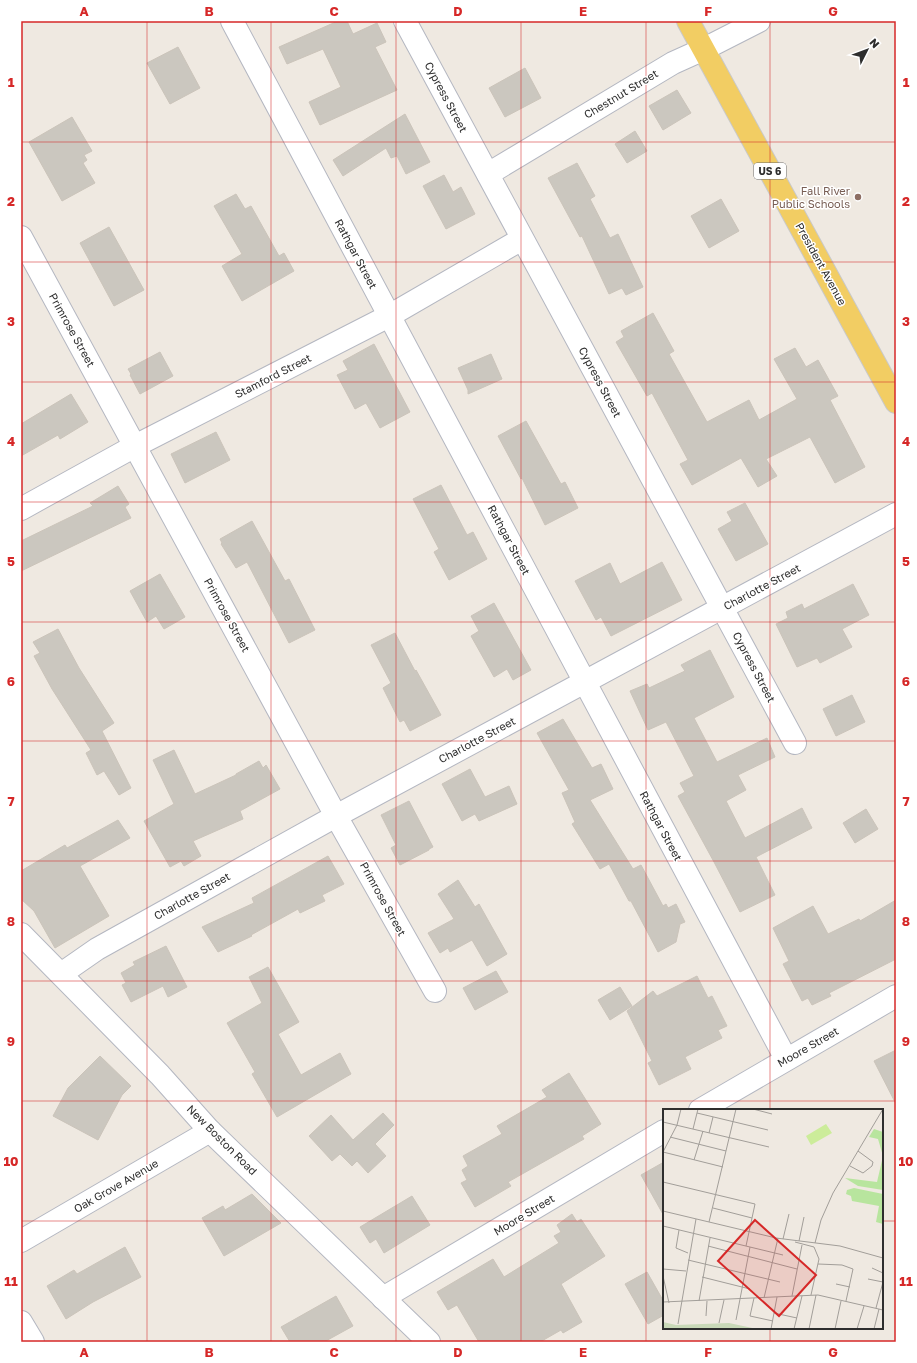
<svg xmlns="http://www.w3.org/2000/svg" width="917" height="1363" font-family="'Golos Text',sans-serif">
	<rect width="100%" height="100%" fill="#efe9e1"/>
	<g fill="#cbc7bf" stroke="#cbc4ba">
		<polygon points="338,21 347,21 353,34 377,23 386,42 375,47 397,90 320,125 309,102 341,87 323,49 287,64 279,47"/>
		<polygon points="178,47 200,88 170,104 147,63"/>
		<polygon points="525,68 541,98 505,117 489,88"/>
		<polygon points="677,90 691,113 663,130 649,106"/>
		<polygon points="405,114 430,162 406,174 397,156 391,158 386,148 343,176 333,160"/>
		<polygon points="72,117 92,151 84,155 87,160 83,163 95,183 62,201 29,142"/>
		<polygon points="635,131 647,151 627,163 615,144"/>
		<polygon points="577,163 595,196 590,199 610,238 618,234 643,287 626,295 622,288 609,294 582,236 580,237 548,178"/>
		<polygon points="444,175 453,192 461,187 475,214 446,229 423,186"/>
		<polygon points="236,194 245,209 251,206 279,256 284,253 294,271 242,301 222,266 242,254 214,206"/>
		<polygon points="721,199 739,231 709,248 691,216"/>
		<polygon points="109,227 144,290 114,306 80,243"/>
		<polygon points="653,313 674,351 669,354 707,422 749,400 759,420 797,399 774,359 795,348 806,367 818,360 838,396 830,400 865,467 835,483 810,437 766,459 777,476 758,487 741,458 692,485 680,464 688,460 652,393 647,396 616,342 624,337 621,331"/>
		<polygon points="374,344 410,412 380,428 366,403 355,409 337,375 348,370 343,361"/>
		<polygon points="160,352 173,376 140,394 130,375 131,374 128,369"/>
		<polygon points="491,354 502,379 468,394 468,390 458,368"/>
		<polygon points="71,394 88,422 60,439 58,435 21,456 21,424"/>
		<polygon points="526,421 561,484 565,482 578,508 545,525 522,478 521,479 498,436"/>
		<polygon points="216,432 230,460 185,483 171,454"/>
		<polygon points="441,485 467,535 473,532 487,559 449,580 434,552 439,549 413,499"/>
		<polygon points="118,486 129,504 125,507 131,518 21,571 21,541 93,506 90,503"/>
		<polygon points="745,503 768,544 736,561 718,529 732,521 727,512"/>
		<polygon points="252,521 285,581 289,579 315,630 289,643 247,562 236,568 221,544 222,543 220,539"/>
		<polygon points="662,562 682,600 611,636 601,617 596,620 575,581 610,563 620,584"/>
		<polygon points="160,574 185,617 164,629 156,616 147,622 130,591"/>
		<polygon points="853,584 869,615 842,629 852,647 820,663 817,658 797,667 776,624 788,618 786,612 802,604 804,609"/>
		<polygon points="494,603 531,670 513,680 507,669 494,677 471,636 479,631 471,616"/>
		<polygon points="58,629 79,668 114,723 102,731 131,788 119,795 104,771 97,775 86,753 91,750 52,689 34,656 40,653 33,642"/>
		<polygon points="395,633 415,671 416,670 441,715 410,731 404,720 400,722 383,688 391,683 371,645"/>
		<polygon points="710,650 734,697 694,718 717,762 767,738 775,757 738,775 746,790 726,801 745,838 802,808 812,828 756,857 775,895 740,912 714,862 678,796 685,792 680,783 694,776 666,722 648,730 630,691 647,684 649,688 685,671 681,665"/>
		<polygon points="852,695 865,722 836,736 823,709"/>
		<polygon points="563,719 592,768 601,764 613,789 590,800 633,869 641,865 663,906 666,904 668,908 676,904 685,922 680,924 676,942 658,952 631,901 629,901 609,864 600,869 572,824 575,822 562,793 569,790 537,733"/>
		<polygon points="174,750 195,794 236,775 236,774 259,761 263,768 266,765 280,789 240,811 243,819 193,841 201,856 184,866 181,861 170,867 144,821 174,804 153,760"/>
		<polygon points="470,769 485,797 509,786 517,804 479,821 475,814 462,821 442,784"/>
		<polygon points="409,801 433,847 429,849 429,850 400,865 391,848 396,845 381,815"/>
		<polygon points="866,809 878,829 855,843 843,823"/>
		<polygon points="118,820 130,838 80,866 109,916 55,948 34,911 21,899 21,871 65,845 67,848"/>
		<polygon points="328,856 344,884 322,895 325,901 300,913 298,909 251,935 252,936 218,952 202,927 254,903 252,898"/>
		<polygon points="458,880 475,907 479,904 507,954 487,966 472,940 450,952 448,948 440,953 428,933 454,919 438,894"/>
		<polygon points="896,900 896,959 829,993 831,996 812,1005 808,998 802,1001 783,964 789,961 773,928 813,906 828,934 859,919 860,921"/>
		<polygon points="166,946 187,987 168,997 163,986 131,1002 122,985 126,983 121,973 135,965 133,962"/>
		<polygon points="268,967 299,1022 278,1034 301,1075 340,1053 351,1074 277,1117 252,1074 255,1072 227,1023 262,1003 249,977"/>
		<polygon points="496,971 508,992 475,1010 463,988"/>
		<polygon points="697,976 708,998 712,996 727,1026 718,1030 722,1038 685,1057 691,1069 659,1085 648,1063 652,1061 627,1011 653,991 657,996"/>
		<polygon points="620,987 632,1006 610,1020 598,1000"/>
		<polygon points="896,1050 896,1104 874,1061"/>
		<polygon points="100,1056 131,1086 122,1095 98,1140 53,1116 68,1088"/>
		<polygon points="569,1073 601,1124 582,1136 584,1139 508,1182 511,1186 475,1207 461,1183 467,1180 462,1170 468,1166 463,1156 502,1134 497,1126 547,1097 542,1090"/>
		<polygon points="383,1113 394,1125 375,1144 386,1156 368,1173 357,1161 352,1166 340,1154 332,1161 309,1136 331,1115 353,1140"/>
		<polygon points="664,1162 664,1216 641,1175"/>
		<polygon points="252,1194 281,1223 224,1256 202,1218 223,1206 225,1210"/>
		<polygon points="412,1196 430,1225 384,1253 376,1239 370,1243 360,1227"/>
		<polygon points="572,1214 577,1222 581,1219 605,1256 561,1284 582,1322 563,1333 561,1330 540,1342 479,1342 457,1305 448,1310 437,1292 493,1259 504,1277 559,1243 554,1236 561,1232 557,1225"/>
		<polygon points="125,1247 141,1277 93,1302 66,1319 47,1286 74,1270 77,1274"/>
		<polygon points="647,1272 664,1302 664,1315 648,1324 625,1284"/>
		<polygon points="336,1296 353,1326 324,1342 290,1342 281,1327"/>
	</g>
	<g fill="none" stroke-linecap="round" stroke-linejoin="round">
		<g stroke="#b4b7c1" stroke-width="24">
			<g id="minor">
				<polyline points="232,21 786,1059"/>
				<polyline points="405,21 795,743"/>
				<polyline points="488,174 673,63 704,49 759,21"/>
				<polyline points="21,237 336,816 435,991"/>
				<polyline points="21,509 135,446 389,316 522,239"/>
				<polyline points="21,934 160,1075 210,1131 429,1342"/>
				<polyline points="61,974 97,949 336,816 896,514"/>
				<polyline points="700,1110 896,996"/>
				<polyline points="21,1241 210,1131"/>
				<polyline points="383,1298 664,1131"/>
				<polyline points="21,1322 33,1342"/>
			</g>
		</g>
		<g stroke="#c9c9c9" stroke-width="24">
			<polyline id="major" points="688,21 896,402"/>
		</g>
		<use href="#minor" stroke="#fff" stroke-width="22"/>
		<use href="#major" stroke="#f2cd63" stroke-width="22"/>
	</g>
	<path fill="none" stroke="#d62828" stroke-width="1" stroke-opacity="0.55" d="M147,21v1321M271,21v1321M396,21v1321M521,21v1321M646,21v1321M770,21v1089M21,142h875M21,262h875M21,382h875M21,502h875M21,622h875M21,741h875M21,861h875M21,981h875M21,1101h875M21,1221h643M882,1221h14M770,1328v14"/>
	<circle fill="#8d6e63" stroke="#fff" stroke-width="1.5" cx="858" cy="197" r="4"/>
	<g text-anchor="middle" stroke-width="3" stroke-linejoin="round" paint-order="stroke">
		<rect fill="#fff" stroke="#6d6d6d" stroke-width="1" x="754" y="163" width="32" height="16" rx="3"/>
		<g font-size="10" font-weight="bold" fill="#2e2e2e">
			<text x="770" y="175">US 6</text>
		</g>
		<g font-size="11" fill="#2e2e2e" stroke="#fff">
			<text transform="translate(621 94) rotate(-31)" y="4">Chestnut Street</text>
			<text transform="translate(446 97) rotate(62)" y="4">Cypress Street</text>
			<text transform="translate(356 254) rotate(62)" y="4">Rathgar Street</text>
			<text transform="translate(821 264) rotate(61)" y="4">President Avenue</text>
			<text transform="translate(72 330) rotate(61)" y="4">Primrose Street</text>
			<text transform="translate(273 376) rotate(-27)" y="4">Stamford Street</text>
			<text transform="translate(600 382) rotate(62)" y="4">Cypress Street</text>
			<text transform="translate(509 540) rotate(62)" y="4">Rathgar Street</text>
			<text transform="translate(762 587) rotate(-28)" y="4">Charlotte Street</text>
			<text transform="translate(227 615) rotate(61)" y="4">Primrose Street</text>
			<text transform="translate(754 667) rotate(62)" y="4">Cypress Street</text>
			<text transform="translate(477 740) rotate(-28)" y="4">Charlotte Street</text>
			<text transform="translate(661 826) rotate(62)" y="4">Rathgar Street</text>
			<text transform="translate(192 896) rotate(-29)" y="4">Charlotte Street</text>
			<text transform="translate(383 899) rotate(61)" y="4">Primrose Street</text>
			<text transform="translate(808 1047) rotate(-30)" y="4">Moore Street</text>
			<text transform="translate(222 1140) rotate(45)" y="4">New Boston Road</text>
			<text transform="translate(116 1186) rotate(-30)" y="4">Oak Grove Avenue</text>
			<text transform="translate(524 1215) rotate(-31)" y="4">Moore Street</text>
		</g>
		<g font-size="11" fill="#785e54" stroke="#fff" text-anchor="end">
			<text x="850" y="195">Fall River<tspan x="850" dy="13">Public Schools</tspan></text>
		</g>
	</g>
	<g transform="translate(663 1109)">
		<rect width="220" height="220" fill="#efe9e1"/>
		<path d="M211,20l9,3v58l-25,-4 -13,-8 32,4 6,-26 -5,-17 -9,-2zM191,79l29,6v30l-7,-2 3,-16 -27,-5 -1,-5 -5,-2 1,-4z" fill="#b8e59e"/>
		<path d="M0,213l13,3 53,-2 28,6h-94z" fill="#c9d9b8"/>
		<path d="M163,15l6,9 -21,12 -5,-9z" fill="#ccec9a"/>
		<path fill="none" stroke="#a29e99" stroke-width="1" d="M90,0l19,5M34,4l71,17M0,13l106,25M30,20l5,-20M46,24l4,-16M7,28l56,14M0,43l60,15M0,43l14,-27 4,-16M31,51l9,-29M187,57l13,7 9,-7 1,-4 -15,-11M0,73l92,22 -9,42M50,99l39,10M0,102l113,27 64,8 43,12M46,113l27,-113M0,117l120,29M16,121l-3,18 12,5M120,130l6,-25M136,132l5,-24M132,133l19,5M152,134l6,-23 12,-27 50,-84M45,137l89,23M25,151l92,22M155,155l24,1 11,4 -7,32M209,159l11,5M0,160l23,2M0,167l6,27M39,168l48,12M205,170l15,3M173,175l14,3M148,186l8,-36 -5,-12M129,187l10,-51M91,189l-4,18 23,5M101,189l14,-60M36,192l11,-63M0,193l155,-7 65,15M213,199l7,-26M111,204l23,5M43,207l1,-15M73,211l14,-73M56,214l5,-23M15,215l18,-105M108,220l6,-32M131,220l8,-33M146,220l7,-34M172,220l6,-28M194,220l7,-23M211,220l5,-20"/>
		<path fill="#d62828" fill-opacity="0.15" stroke="#d62828" stroke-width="2" d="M92,111l61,55 -37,41 -61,-55z"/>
		<rect width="220" height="220" fill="none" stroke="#2e2e2e" stroke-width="2"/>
	</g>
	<rect width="917" height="1363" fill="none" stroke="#ffffff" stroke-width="44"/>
	<g transform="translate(867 50) rotate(48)" stroke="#ffffff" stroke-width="3" paint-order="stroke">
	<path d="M0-3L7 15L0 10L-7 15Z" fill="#2e2e2e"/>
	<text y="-6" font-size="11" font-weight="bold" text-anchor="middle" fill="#2e2e2e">N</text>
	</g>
	<rect x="22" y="22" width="873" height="1319" fill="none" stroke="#d62828" stroke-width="1.5"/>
	<g font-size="13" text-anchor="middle" font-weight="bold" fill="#d62828">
		<text x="84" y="16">A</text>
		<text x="209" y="16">B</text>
		<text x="334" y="16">C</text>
		<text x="458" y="16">D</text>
		<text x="583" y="16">E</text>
		<text x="708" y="16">F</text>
		<text x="833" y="16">G</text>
		<text x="11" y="87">1</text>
		<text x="906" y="87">1</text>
		<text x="11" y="206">2</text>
		<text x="906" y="206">2</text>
		<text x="11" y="326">3</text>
		<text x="906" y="326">3</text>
		<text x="11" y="446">4</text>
		<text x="906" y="446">4</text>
		<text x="11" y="566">5</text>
		<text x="906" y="566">5</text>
		<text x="11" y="686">6</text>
		<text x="906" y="686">6</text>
		<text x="11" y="806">7</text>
		<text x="906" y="806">7</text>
		<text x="11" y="926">8</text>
		<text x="906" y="926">8</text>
		<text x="11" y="1046">9</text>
		<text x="906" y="1046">9</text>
		<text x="11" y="1166">10</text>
		<text x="906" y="1166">10</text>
		<text x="11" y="1286">11</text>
		<text x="906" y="1286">11</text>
		<text x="84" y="1357">A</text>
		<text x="209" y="1357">B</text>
		<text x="334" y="1357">C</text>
		<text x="458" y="1357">D</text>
		<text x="583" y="1357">E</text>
		<text x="708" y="1357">F</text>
		<text x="833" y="1357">G</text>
	</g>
</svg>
